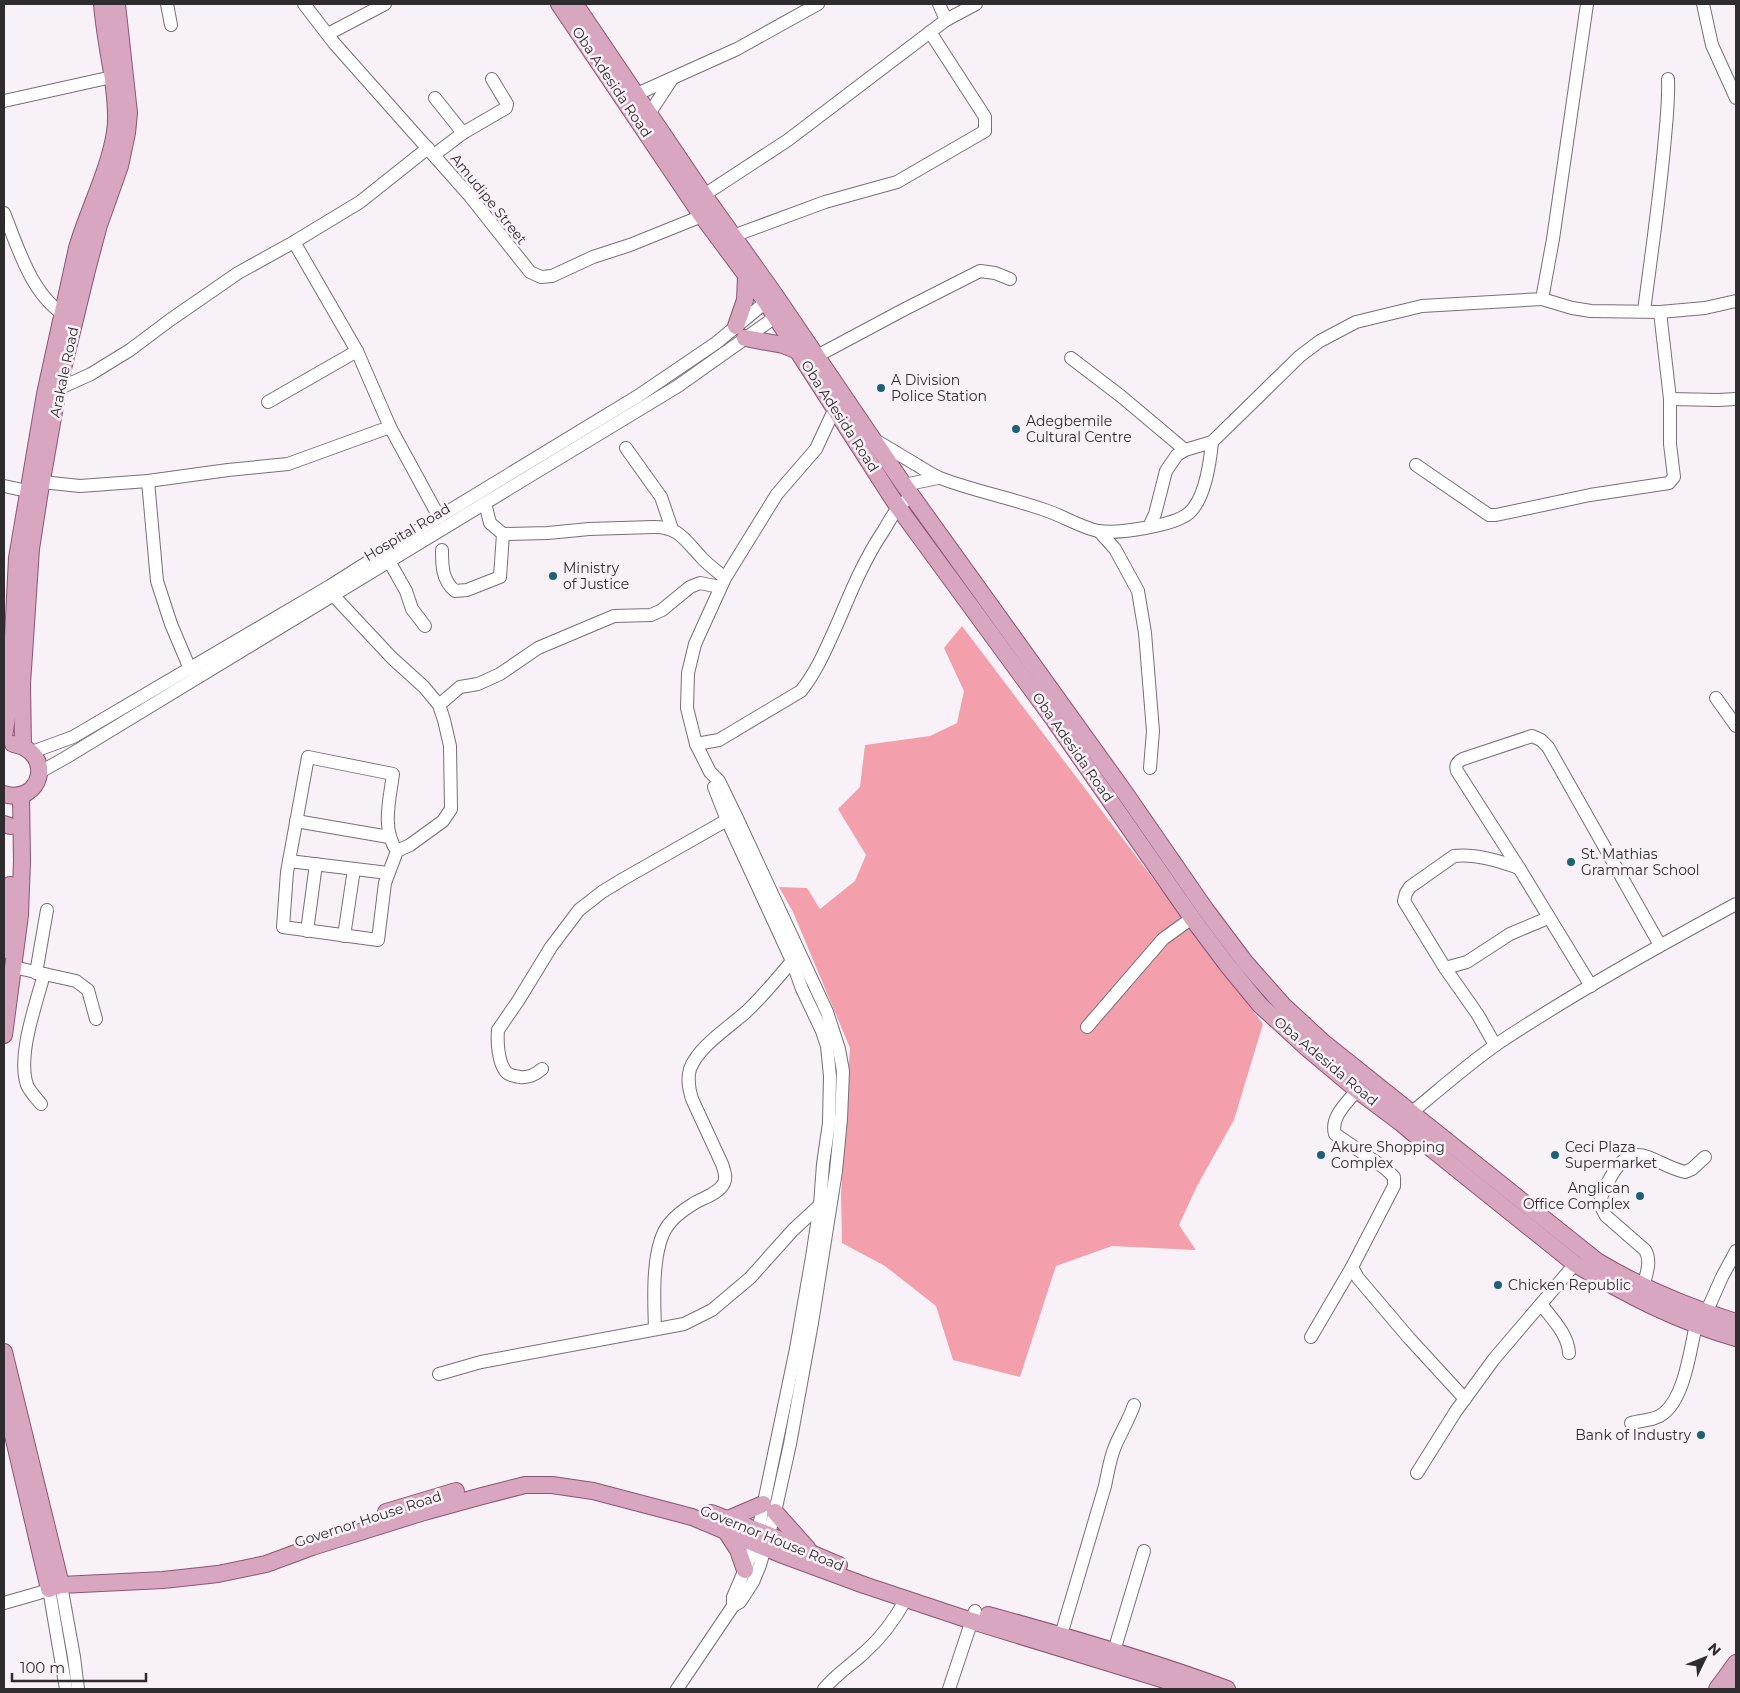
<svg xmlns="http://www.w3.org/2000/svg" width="1740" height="1693" font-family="Montserrat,sans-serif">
	<rect width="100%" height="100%" fill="#f9f1f8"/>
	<polygon fill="#f3a0ac" points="962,626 1263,1024 1234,1120 1197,1186 1179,1225 1196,1250 1112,1246 1056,1266 1020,1377 953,1360 936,1306 885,1266 842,1243 841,1194 850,1048 793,912 779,887 807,888 820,909 855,881 866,855 838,809 860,787 865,745 930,736 957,723 964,691 944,648"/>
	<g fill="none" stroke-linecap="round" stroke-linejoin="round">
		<g stroke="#777077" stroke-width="14">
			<g id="minor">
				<polyline points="167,4 171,25"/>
				<polyline points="304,4 334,43 469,195 530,272 541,277 552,276 593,257 630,245 702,216"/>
				<polyline points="1703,4 1712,45 1736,98"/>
				<polyline points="946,20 976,4"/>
				<polyline points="328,34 385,4"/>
				<polyline points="637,94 737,49 818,4"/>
				<polyline points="435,98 463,133"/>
				<polyline points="4,101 112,77"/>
				<polyline points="649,114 672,79"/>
				<polyline points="434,155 463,133 506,108 507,104 492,79"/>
				<polyline points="704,195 788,140 946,20 939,4"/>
				<path d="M4,213c15,37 28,84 64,104"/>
				<polyline points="733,236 825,202 897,182 985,131 985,117 930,32"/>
				<polyline points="294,242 357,351 390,427 439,517"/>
				<polyline points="1542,299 1572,308 1591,311 1660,312 1705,308 1736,301"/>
				<path d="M1644,311c7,-54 15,-108 20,-163 2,-23 5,-46 4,-69"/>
				<polyline points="817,356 905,309 980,271 995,273 1010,279"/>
				<polyline points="1071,358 1122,397 1185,450"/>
				<polyline points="58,389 91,374 130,350 170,320 238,273 294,242 360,202 428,148"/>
				<polyline points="1670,399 1718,400 1736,399"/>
				<polyline points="268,402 357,351"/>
				<path d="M875,440c14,8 28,17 42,25 8,5 15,10 23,13 34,13 71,20 105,32 18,6 35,17 53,21 19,3 76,-5 91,-18 16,-14 21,-50 23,-71"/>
				<polyline points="626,448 661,497 672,529"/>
				<polyline points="1416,465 1489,515 1496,515 1590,495 1669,483 1674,477 1670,444 1670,399 1660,312"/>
				<polyline points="148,481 157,581 171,624 190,669"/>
				<polyline points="42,482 80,486 148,481 228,470 288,464 390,427"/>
				<polyline points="904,485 938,478"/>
				<polyline points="4,486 27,491"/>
				<path d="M485,503l5,20 13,11 45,-1 41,-4 64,-2c25,-1 32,13 48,30 7,8 16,14 24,21"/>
				<polyline points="1149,527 1155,514 1166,471 1177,455 1185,450 1212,442 1300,356 1320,341 1356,322 1422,306 1542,299 1553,239 1587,4"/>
				<polyline points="1099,531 1115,549 1138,591 1145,633 1153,731 1150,768"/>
				<path d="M442,550c0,16 0,30 13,41l12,-1 33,-13 3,-43"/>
				<polyline points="389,561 406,591 412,609 425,626"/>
				<path d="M333,595l59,63 32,29 15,18 5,15 6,26 1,63 -8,12 -33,24 -13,6 -12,32 -7,57 -95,-13 4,-55 21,-115 85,17c-3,24 -12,56 4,77"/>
				<polyline points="1716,698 1736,726"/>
				<polyline points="439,705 460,687 478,684 500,674 538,648 614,616 651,615 662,610 690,587 700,583 720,587"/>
				<path d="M696,744l23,-4 82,-49c17,-21 27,-47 38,-71 13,-31 26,-62 45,-90 6,-10 11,-21 20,-28"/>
				<polyline points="32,752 73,737 330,586 439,517 638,396 716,343 772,297"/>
				<polyline points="40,772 65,758 678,386 781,313"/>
				<polyline points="714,787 727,820 792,961 802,989 822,1031 827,1046 830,1076 829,1123 823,1164 820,1205 812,1257 796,1349 758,1531 751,1555 733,1597 733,1606"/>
				<polyline points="296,821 389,837"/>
				<polyline points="289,861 388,873"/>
				<polyline points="307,931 316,864"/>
				<polyline points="344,936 354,869"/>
				<polyline points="13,967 76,981 88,990 96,1019"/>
				<polyline points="1445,968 1467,962 1510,934 1548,918"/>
				<polyline points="36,973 47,910"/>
				<path d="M1591,986l-72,-118 -62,-97c-2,-6 0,-9 6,-12l69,-23 9,4 7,7 112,198"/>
				<polyline points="1087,1027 1163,939 1192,918"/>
				<path d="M1495,1045l-17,-30 -33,-47 -41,-67 2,-8 4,-6 44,-31c21,-3 46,5 65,12"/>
				<path d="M542,1069c-7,6 -13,9 -22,8 -5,-1 -10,-1 -14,-5 -8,-10 -9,-30 -8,-42l20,-29 33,-54 28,-37 23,-18 23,-14 102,-58"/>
				<path d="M1357,1090c-10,13 -27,27 -22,44l51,35 8,8v9l-42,81 6,11 51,60 56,61"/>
				<path d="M41,1104c-4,-5 -11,-12 -14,-19 -10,-30 9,-80 17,-111"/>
				<path d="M1406,1118l5,-5c28,-23 56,-48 86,-69 77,-51 158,-96 239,-140"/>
				<path d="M1643,1287c3,-12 9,-26 2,-37l-39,-34 -6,-11c1,-13 7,-21 13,-32 23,-36 41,-8 72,-1l7,-3 13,-12"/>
				<path d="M1541,1304c11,15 27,30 28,49"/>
				<polyline points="1706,1313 1722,1277 1736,1251"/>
				<path d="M655,1328c-1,-27 -4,-82 14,-104 6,-8 16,-15 24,-20 9,-6 26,-10 31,-21 3,-6 0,-13 -2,-19l-30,-65c-3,-10 -5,-19 -2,-30 8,-22 38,-41 56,-57 17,-16 31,-33 46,-51"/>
				<polyline points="1311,1337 1352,1267"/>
				<polyline points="439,1374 481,1362 684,1324 712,1310 750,1278 793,1230 820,1205"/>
				<path d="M1631,1423c11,-3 24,-2 33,-10 21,-17 26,-63 32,-88"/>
				<polyline points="1417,1473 1456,1411 1494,1359 1575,1264"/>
				<polyline points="61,1585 74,1657 78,1689"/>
				<polyline points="4,1603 39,1593 49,1589 66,1689"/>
				<path d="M1061,1635l44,-149c3,-14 5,-29 11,-42 6,-13 13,-25 18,-39"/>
				<polyline points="1114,1651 1144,1551"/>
				<polyline points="677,1689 733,1606 740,1602 753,1582 760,1565 775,1512 790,1444 812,1323 836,1171 841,1119 843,1071 839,1049 827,1012 736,816 719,781 710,772 696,744 687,708 688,673 695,644 725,578 777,494 816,449 835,408"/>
				<path d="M824,1689c11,-14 27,-24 41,-37 17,-15 30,-33 41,-53"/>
				<polyline points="949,1689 975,1611"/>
			</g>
		</g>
		<g stroke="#8c5572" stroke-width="18">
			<g id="major">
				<path d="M559,4l143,212 64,86 132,205 156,213 138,198 36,48 32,39 47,43 50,42 44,33 32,27 142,114c52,31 102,57 161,74"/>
				<path d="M575,4l129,191 71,100 129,190 219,305 83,120 39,52 38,43 40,37 274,219c45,27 90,46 139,61"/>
				<polyline points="736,326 745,300 746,276"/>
				<polyline points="745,338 783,345 798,351"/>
				<path d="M4,737l6,-41 7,-138 28,-164 32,-146c11,-38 32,-77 38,-116 3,-17 0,-35 -2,-53 -4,-25 -9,-50 -11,-75"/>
				<polyline points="23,746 22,684 31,549 39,497 58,389 87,270 99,225 120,166 127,133 129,113 117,4"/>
				<path d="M4,794c37,12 52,-42 9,-50"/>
				<polyline points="4,824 10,826"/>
				<polyline points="4,950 10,885"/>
				<polyline points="4,1035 20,915 22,861 21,795"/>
				<polyline points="4,1352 61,1585"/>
				<polyline points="4,1397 49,1589 61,1585 163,1580 218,1574 266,1564 312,1547 424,1512 482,1496 525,1485 552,1485 593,1491 692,1517 780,1554 864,1585 972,1621 1194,1689"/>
				<polyline points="386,1512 456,1491"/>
				<polyline points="775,1512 808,1549"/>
				<polyline points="711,1513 769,1535 839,1565"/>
				<polyline points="728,1519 763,1504"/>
				<polyline points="725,1530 738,1550 745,1570"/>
				<path d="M988,1615c81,22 161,45 239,74"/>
				<polyline points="1717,1689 1736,1663"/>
				<polyline points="1731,1689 1736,1682"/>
			</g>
		</g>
		<use href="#minor" stroke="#fff" stroke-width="12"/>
		<use href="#major" stroke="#d9a6c0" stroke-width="16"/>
	</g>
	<g fill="#1d6273" stroke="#f9f1f8" stroke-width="2">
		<circle cx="881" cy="388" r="5"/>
		<circle cx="1016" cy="429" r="5"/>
		<circle cx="553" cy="576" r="5"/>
		<circle cx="1571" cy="862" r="5"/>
		<circle cx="1321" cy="1155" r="5"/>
		<circle cx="1555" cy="1155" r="5"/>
		<circle cx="1640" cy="1196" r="5"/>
		<circle cx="1498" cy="1285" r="5"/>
		<circle cx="1701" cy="1435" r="5"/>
	</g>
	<g text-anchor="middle" stroke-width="5" stroke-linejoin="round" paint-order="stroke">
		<g font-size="14" fill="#2e2c2e" stroke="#f9f1f8">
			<text transform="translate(612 82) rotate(56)" y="5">Oba Adesida Road</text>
			<text transform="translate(489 199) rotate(51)" y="5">Amudipe Street</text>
			<text transform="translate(64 372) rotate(-78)" y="5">Arakale Road</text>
			<text transform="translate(840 416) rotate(57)" y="5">Oba Adesida Road</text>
			<text transform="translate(407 532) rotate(-31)" y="5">Hospital Road</text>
			<text transform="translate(1073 747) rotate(55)" y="5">Oba Adesida Road</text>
			<text transform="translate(1326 1061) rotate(40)" y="5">Oba Adesida Road</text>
			<text transform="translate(368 1519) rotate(-18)" y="5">Governor House Road</text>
			<text transform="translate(772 1538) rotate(22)" y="5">Governor House Road</text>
		</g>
		<g font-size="14" fill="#2e2c2e" stroke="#f9f1f8" text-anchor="start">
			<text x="891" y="385">A Division<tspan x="891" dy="16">Police Station</tspan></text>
			<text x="1026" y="426">Adegbemile<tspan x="1026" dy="16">Cultural Centre</tspan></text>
			<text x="563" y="573">Ministry<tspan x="563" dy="16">of Justice</tspan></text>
			<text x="1581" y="859">St. Mathias<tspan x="1581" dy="16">Grammar School</tspan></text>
			<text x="1331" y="1152">Akure Shopping<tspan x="1331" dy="16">Complex</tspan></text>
			<text x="1565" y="1152">Ceci Plaza<tspan x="1565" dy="16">Supermarket</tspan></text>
			<text x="1630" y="1193" text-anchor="end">Anglican<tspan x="1630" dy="16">Office Complex</tspan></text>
			<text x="1508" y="1290">Chicken Republic</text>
			<text x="1691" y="1440" text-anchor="end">Bank of Industry</text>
		</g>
	</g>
	<rect width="1740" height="1693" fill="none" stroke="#2e2c2e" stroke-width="10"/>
	<g transform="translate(1705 1658) rotate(47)" stroke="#f9f1f8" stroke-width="4" paint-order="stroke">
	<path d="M0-4L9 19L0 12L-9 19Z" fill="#2e2c2e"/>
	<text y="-8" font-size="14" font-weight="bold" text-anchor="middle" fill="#2e2c2e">N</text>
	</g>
	<path d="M12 1673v8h134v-8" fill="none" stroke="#2e2c2e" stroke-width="2.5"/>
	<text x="20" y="1673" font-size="15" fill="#2e2c2e" stroke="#f9f1f8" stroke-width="4" paint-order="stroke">100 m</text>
</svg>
